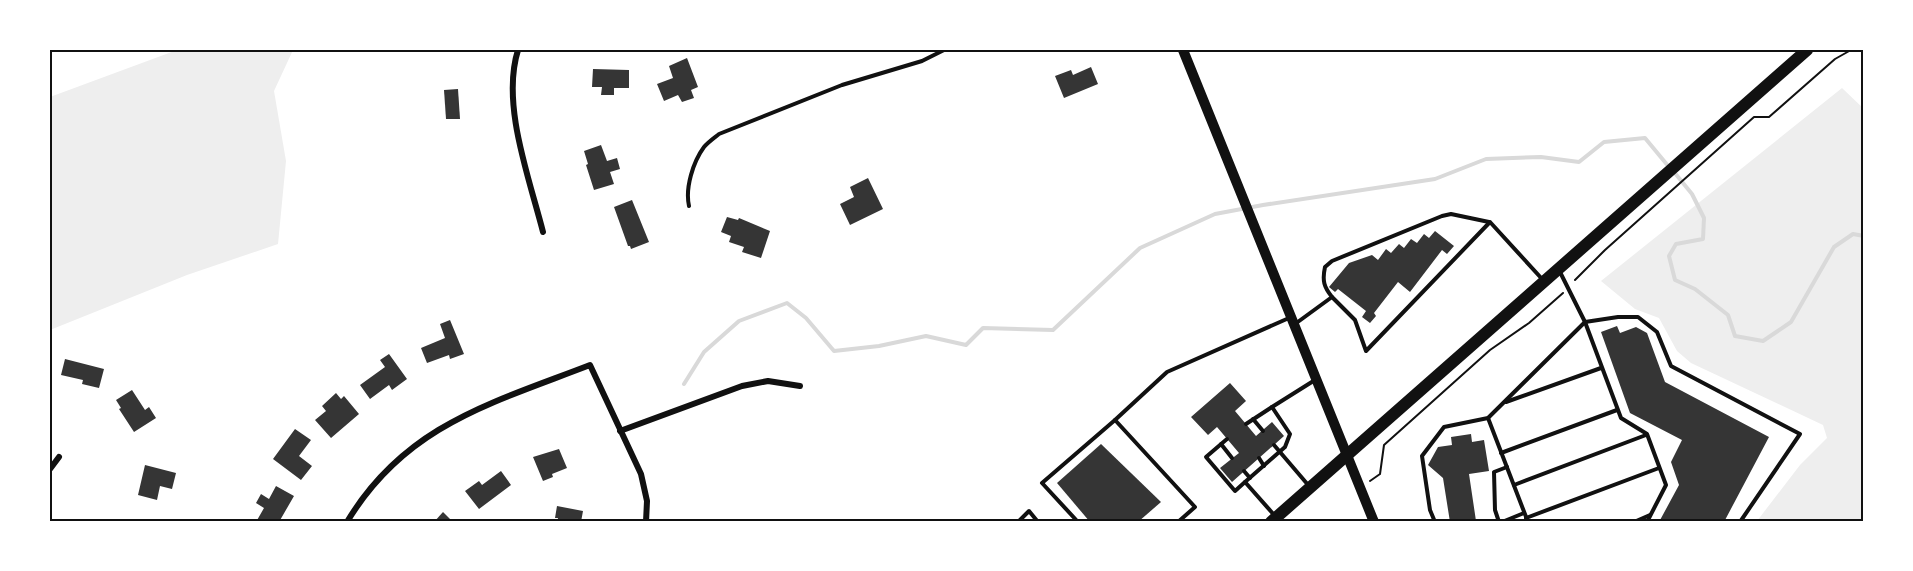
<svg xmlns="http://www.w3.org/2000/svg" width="1913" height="571" font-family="'Exo 2',sans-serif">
	<rect width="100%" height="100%" fill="#fff"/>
	<g fill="#eee">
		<polygon points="177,50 293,50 274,91 286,161 278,244 187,275 50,330 50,97"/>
		<polygon points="1842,88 1864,109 1863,521 1757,521 1800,465 1827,438 1823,425 1691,363 1677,351 1659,318 1635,309 1601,281"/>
	</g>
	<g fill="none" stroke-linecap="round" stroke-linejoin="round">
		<g stroke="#d9d9d9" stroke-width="4">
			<polyline points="1674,172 1692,194 1704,218 1703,239 1676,244 1669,256 1675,280 1695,289 1728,315 1735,336 1763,341 1791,322 1834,247 1853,234 1864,236"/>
			<polyline points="684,384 704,352 739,321 787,303 806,318 834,351 879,346 926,336 966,345 983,328 1053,330 1140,248 1215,214 1263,205 1435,179 1486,159 1541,157 1579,162 1604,142 1645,138 1669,167"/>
		</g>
	</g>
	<g fill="#353535">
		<polygon points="687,58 698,87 691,90 694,98 682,102 678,95 664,101 657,84 673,78 669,66"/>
		<polygon points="1091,67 1098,84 1064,98 1055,76 1071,70 1073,75"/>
		<polygon points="593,69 629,70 629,88 614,88 614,95 601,95 602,87 592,87"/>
		<polygon points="458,89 460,119 446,119 444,90"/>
		<polygon points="601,145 607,161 617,158 620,169 610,172 614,184 594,190 586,165 588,164 584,151"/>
		<polygon points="868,178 883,209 850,225 840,204 854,197 850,187"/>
		<polygon points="632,200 649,242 631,249 630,246 628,246 614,207"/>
		<polygon points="727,217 738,220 739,218 770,231 761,258 742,252 744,247 729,242 731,236 721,232"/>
		<polygon points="1435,231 1454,246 1447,254 1442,250 1410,292 1398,282 1374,313 1376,316 1370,323 1362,317 1366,311 1338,289 1335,292 1329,287 1349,263 1372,255 1378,260 1386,249 1391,253 1399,244 1404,248 1411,239 1417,243 1424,234 1429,238"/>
		<polygon points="450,320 464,354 450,359 449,355 427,363 421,348 445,338 440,324"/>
		<polygon points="1617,326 1620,333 1636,327 1647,333 1665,382 1769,437 1724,522 1659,522 1679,485 1671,462 1682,440 1630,413 1601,332"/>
		<polygon points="389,354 407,379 392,390 389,385 370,399 360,385 385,367 380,360"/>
		<polygon points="65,359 104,369 99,388 82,384 83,380 61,375"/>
		<polygon points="1230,383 1246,401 1235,411 1256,436 1272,422 1284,436 1232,482 1220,468 1239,453 1217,427 1208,435 1191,417"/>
		<polygon points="132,390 145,410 149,407 156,418 134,432 119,409 121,408 116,400"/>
		<polygon points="336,393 341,399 344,396 359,414 331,438 315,420 326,411 322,406"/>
		<polygon points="295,429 311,440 299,456 312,466 301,480 273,459"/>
		<polygon points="1471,434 1472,442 1484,440 1489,471 1469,474 1476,521 1450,522 1443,478 1428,465 1438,447 1452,445 1451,437"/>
		<polygon points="1101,444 1161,502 1138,522 1090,522 1057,483"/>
		<polygon points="559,449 567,468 552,474 553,477 543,481 533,457"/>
		<polygon points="145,465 176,473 172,489 160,486 157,500 138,495"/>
		<polygon points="501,471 511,485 479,509 465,491 479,481 482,485"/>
		<polygon points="276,486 294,496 279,522 256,522 264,508 256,503 261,494 269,499"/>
		<polygon points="557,506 583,511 581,522 557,522 558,518 555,518"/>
		<polygon points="443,512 453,522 434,522"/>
	</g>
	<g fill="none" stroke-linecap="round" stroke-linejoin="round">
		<g stroke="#111" stroke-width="2">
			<polyline points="1575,280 1605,250 1754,117 1769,117 1835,59 1851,50"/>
			<polyline points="1370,481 1380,474 1384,445 1490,350 1529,323 1563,293"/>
		</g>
		<g stroke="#111" stroke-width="4">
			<path d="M689,206c-4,-18 4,-44 15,-59 4,-5 10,-9 15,-13l123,-49 80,-24 22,-11"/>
			<polyline points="1560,272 1585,322 1621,418 1647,434 1666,485 1647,522"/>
			<path d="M1332,297c-8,-10 -10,-16 -7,-30l7,-6 110,-45 9,-2 38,8"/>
			<polyline points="1295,324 1332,297 1355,320 1366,351 1490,222 1543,280"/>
			<polyline points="1506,402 1601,368"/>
			<polyline points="1488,418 1528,522"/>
			<polyline points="1253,419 1263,431"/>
			<polyline points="1246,424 1272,407"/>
			<polyline points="1227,439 1206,457 1235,491 1245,482"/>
			<polyline points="1221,444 1232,458"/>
			<polyline points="1274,445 1309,486"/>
			<polyline points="1501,453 1617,410"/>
			<polyline points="1259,458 1264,466"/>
			<polyline points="1244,471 1250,478"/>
			<polyline points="1514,485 1646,435"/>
			<polyline points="1275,516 1245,482 1285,447 1290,434 1272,407 1315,380"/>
			<polyline points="1526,518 1659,468"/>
			<polyline points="1018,522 1029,511 1038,522"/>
			<polyline points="1078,522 1042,483 1115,420"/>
			<polyline points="1178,522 1195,507 1115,420 1167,372 1289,318"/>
			<polyline points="1435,522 1430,510 1422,456 1444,427 1488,418 1585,322 1618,317 1638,317 1657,332 1671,366 1800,434 1740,522"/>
			<polyline points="1499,522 1495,510 1494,472 1507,467"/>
			<polyline points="1502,522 1524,513"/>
			<polyline points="1634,522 1650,515"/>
		</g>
		<g stroke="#111" stroke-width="6">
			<path d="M518,50c-17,54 11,127 25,182"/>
			<polyline points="620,431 742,386 768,381 800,386"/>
			<polyline points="50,469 59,457"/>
			<path d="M347,522c58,-97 145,-119 243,-157l51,109 6,27 -1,21"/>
		</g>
		<polyline stroke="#111" stroke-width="10" points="1183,50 1374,522"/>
		<polyline stroke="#111" stroke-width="12" points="1271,522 1807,50"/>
	</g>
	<rect width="1913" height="571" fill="none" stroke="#ffffff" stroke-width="102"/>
	<rect x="51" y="51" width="1811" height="469" fill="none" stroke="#111" stroke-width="2"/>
</svg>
